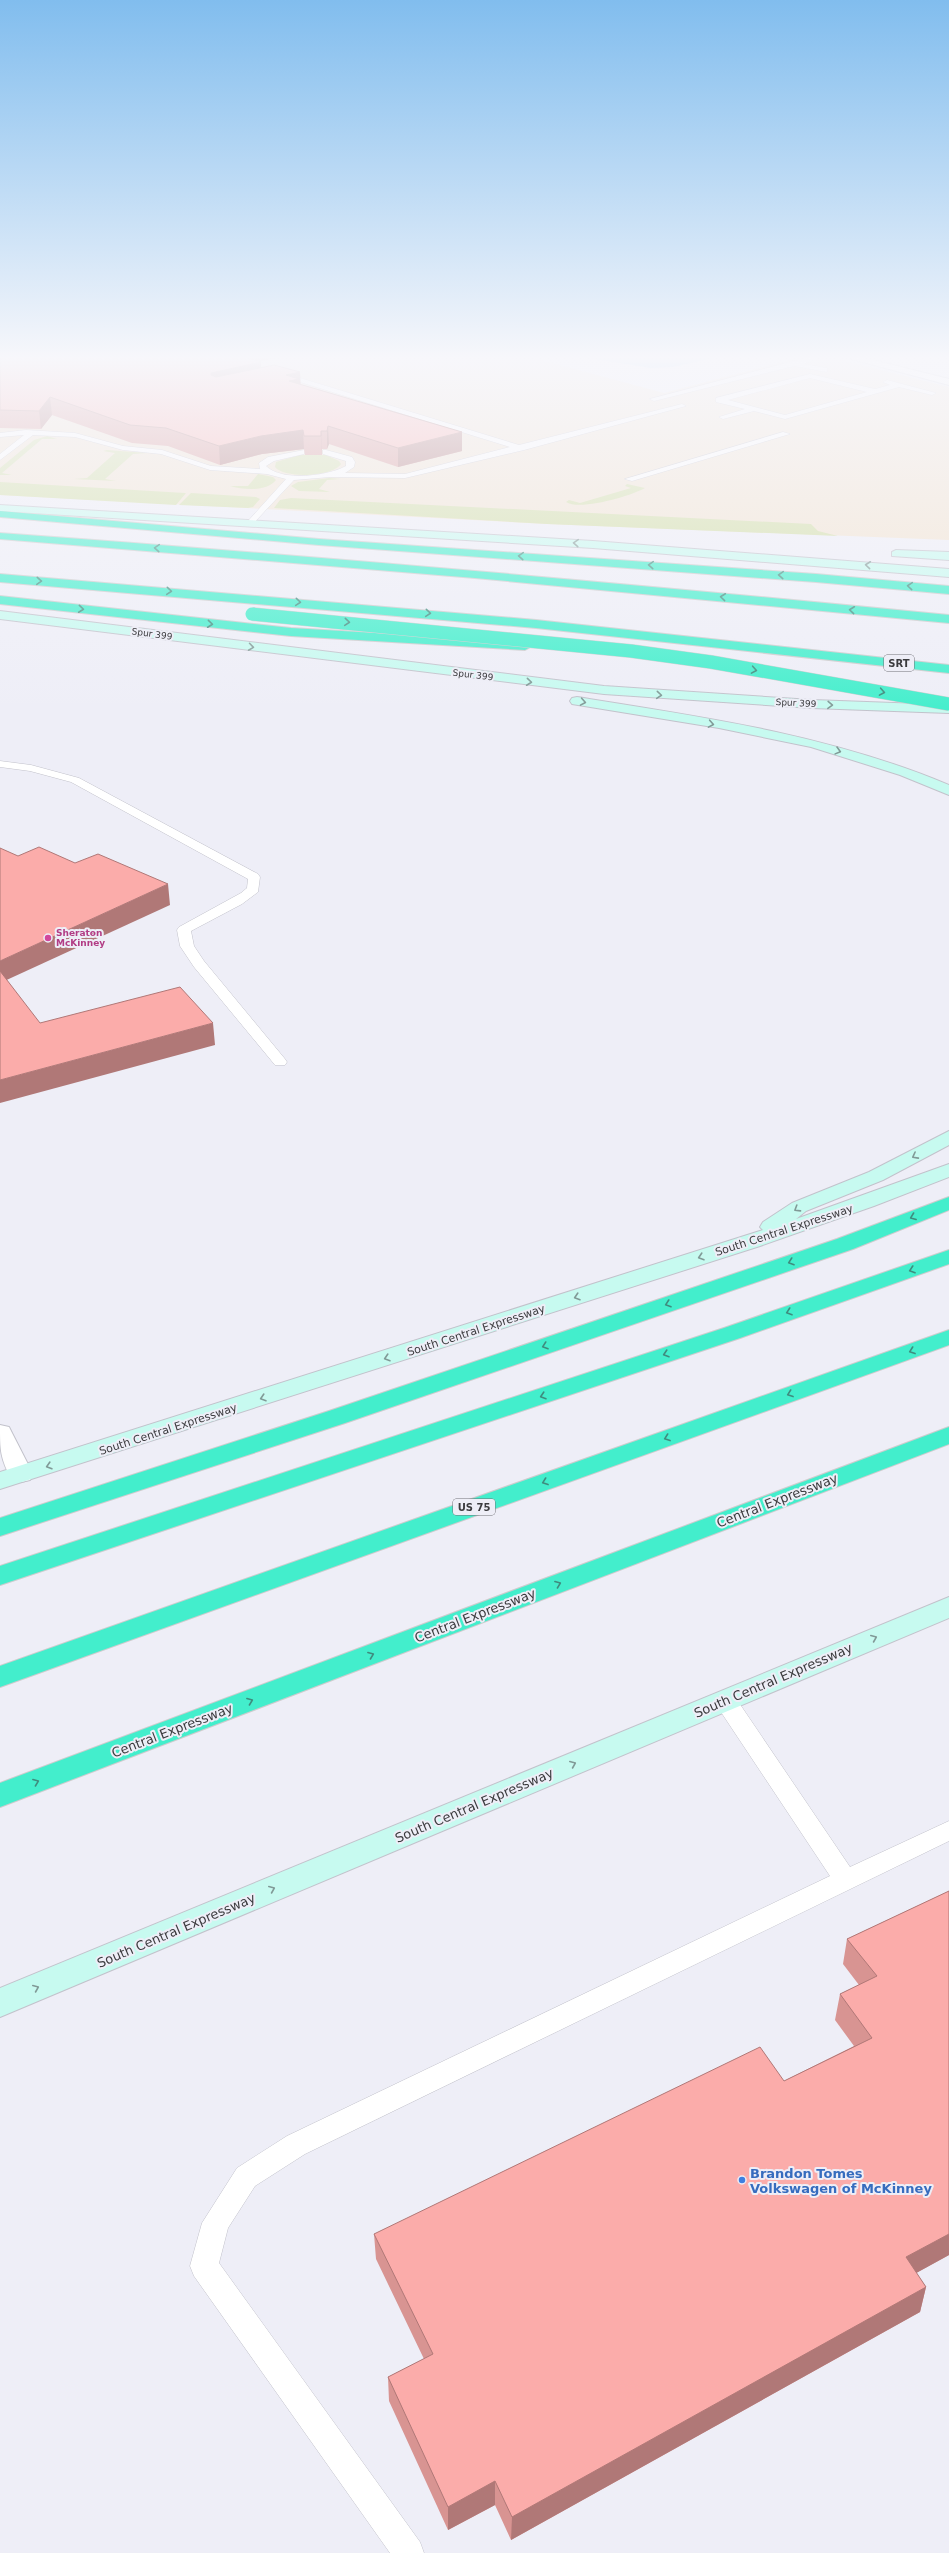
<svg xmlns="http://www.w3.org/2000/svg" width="949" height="2553" font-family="'DejaVu Sans',sans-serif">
	<rect width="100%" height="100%" fill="#eeeef7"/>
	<polygon fill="#f2e3d0" points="0,357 530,357 664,393 801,357 829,357 949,387 949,540 547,524 0,495"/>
	<g fill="#d1dda4">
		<polygon points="47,436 57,439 42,439 2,473 12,475 0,475 0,468 34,440"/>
		<polygon points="103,451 107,450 147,453 133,454 105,479 116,481 74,479 87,478 115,453"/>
		<path d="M300,455h26l13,6 2,3c-9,13 -56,15 -66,3l1,-5z"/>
		<path d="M258,474l15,3 3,3c-10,12 -32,10 -46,6h18z"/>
		<polygon points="329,478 341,479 327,480 319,489 330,492 299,491 291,486 298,482"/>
		<polygon points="0,482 185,493 186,493 176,505 0,495"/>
		<path d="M627,484l18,4c-14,8 -65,23 -79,14l3,-2 11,3 51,-15 -6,-2z"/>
		<polygon points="191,493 256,497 260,499 253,507 248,508 179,505"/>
		<polygon points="291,498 811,524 818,531 838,536 547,524 274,508 280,500"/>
	</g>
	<polygon fill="#86caf7" points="581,357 718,357 673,367 651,368"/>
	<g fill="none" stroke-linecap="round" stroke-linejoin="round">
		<g stroke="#c2c2cb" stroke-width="1">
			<g id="service">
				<polygon points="809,357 821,357 803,364 827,368 827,372 794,366 654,401 650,399"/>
				<path d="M287,374l232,71 163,-41 4,2 -162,44 -119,28 -75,-1 -36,3 -43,46 -4,-3 1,-2 38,-42 -19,-5 -57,-4 -49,-16 -38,-4 -48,-13 -42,-2 -33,25v-6l24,-19 -24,2v-4l26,-3 49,3 48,13 39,4 49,16 49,3 -1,-6 9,-6 36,-7v4l-30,7 -8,5c16,16 62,10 80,0v-5l-23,-7v-4h3l26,7 3,5 -1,5 -9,6 60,1 105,-27 -223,-69 -9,2 -4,-2z"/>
				<path d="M810,374l65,15 15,-4 -7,-3 4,-2 49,13 -4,2 -33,-8 -114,32 -31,-8 -31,8 -4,-2 26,-8 -29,-7v-4zM810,378l57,14 -82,23 -57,-15z"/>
				<polygon points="783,432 790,434 632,481 625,479"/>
				<polygon points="0,761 31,765 79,778 258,874 260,877 258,892 242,904 191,931 194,946 204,961 285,1059 287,1062 285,1065 275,1065 194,967 180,946 177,930 179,927 241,893 247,888 248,879 71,782 30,771 0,767"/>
				<polygon points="725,1692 733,1694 850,1867 949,1821 949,1841 305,2154 255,2186 228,2228 219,2263 420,2542 424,2553 390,2553 194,2276 190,2266 202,2223 237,2168 287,2136 830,1876 717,1706 714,1700 717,1694"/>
			</g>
		</g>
		<g stroke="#c2c2cb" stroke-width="2">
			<g id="minor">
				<polygon points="844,357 861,357 949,379 949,385"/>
				<path d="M0,1425l9,2 3,6 21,41 -3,6 -9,2 -9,-2c-12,-22 -12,-30 -12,-55z"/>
			</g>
		</g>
		<g stroke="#c2c2cb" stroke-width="2">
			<g id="secondary">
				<polygon points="0,505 593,541 949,569 949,577 593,548 0,511"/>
				<polygon points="896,550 949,552 949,560 892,556 892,552"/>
				<polygon points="0,611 604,686 812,700 949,705 949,713 812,708 604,694 0,619"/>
				<path d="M577,697c127,20 253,38 372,88v10l-49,-20 -89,-28 -92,-19 -147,-24 -2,-3 2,-3z"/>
				<polygon points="949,1131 949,1145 883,1180 806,1211 796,1219 949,1164 949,1177 874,1206 760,1246 0,1489 0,1472 763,1230 760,1227 763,1222 792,1203 869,1172"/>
				<polygon points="949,1597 949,1618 0,2017 0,1988"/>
			</g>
		</g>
		<g stroke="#cccccd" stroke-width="2">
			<g id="motorway">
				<polygon points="0,511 319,539 816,574 949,586 949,594 816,582 319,545 0,517"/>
				<path d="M0,533c317,23 633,51 949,82v8l-474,-45 -475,-39z"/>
				<polygon points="0,574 536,620 949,665 949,673 536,628 0,582"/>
				<polygon points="0,596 291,628 525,642 532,646 525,650 291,636 0,604"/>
				<polygon points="949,1197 949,1210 853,1249 345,1423 0,1536 0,1518 329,1411 837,1239"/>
				<polygon points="949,1250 949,1264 740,1338 0,1585 0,1566 724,1328"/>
				<polygon points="949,1330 949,1345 0,1687 0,1666"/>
				<polygon points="949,1427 949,1444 0,1807 0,1783"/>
			</g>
		</g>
		<use href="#service" fill="#fff" fill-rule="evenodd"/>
		<use href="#minor" fill="#fff" fill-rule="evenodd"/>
		<use href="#secondary" fill="#c7faf0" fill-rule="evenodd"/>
		<use href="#motorway" fill="#43eecc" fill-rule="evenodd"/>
		<g stroke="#cccccd" stroke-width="14" stroke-linecap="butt">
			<polyline id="motorway-bridge" points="252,614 631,651 711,662 949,704"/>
		</g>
		<use href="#motorway-bridge" stroke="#43eecc" stroke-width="13"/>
	</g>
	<g fill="#d89492">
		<polygon points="0,357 280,357 260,361 261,368 300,372 300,384 462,451 398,467 329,444 327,449 322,449 322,455 305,455 304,449 262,454 220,465 168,446 132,443 52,415 41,429 0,428"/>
		<polygon points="949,1891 949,2255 916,2273 926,2287 920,2312 511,2540 495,2505 448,2530 389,2401 388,2377 424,2359 376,2259 374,2234 784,2081 854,2046 835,2020 840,1994 859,1985 843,1964 847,1939"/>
	</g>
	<g fill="#b07877">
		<polygon points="231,357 280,357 244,365 261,362 261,378 213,390 211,375 211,373"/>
		<polygon points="300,372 301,389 290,398 286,375"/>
		<polygon points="50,397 52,415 41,429 39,411"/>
		<polygon points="328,426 329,444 327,449 327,431"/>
		<polygon points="303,430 304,449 262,454 220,465 219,446 261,436"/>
		<polygon points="321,431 322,449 322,455 321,436"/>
		<polygon points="462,432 462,451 398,467 398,448"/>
		<polygon points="168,884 170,905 0,983 0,961"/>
		<polygon points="213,1023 215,1045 0,1103 0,1080"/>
		<polygon points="949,2234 949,2255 900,2282 906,2257"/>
		<polygon points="926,2287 920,2312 511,2540 512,2517"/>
		<polygon points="495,2481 495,2505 448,2530 448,2507"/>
	</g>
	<g fill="#fbacaa" stroke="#b07877">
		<polygon points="0,357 245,357 261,362 211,373 211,375 216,377 274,365 300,372 286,375 299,379 289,381 462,432 398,448 328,426 327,431 321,431 321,436 304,436 303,430 261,436 219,446 166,428 130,425 50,397 39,411 0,410"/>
		<polygon points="39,847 75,863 98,854 168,884 0,961 0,848 18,856"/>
		<polygon points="0,971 40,1023 180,987 213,1023 0,1080"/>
		<polygon points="949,1891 949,2234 906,2257 926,2287 512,2517 495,2481 448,2507 388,2377 433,2354 374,2234 760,2047 784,2081 872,2038 840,1994 877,1976 847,1939"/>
	</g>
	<defs><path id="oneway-chevron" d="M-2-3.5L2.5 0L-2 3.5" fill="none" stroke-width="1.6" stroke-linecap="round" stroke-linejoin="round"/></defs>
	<g stroke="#819a97">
		<use href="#oneway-chevron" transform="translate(576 543) rotate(-176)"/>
		<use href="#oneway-chevron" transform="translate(868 565) rotate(-174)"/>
		<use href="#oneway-chevron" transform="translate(251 647) rotate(8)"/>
		<use href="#oneway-chevron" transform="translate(529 682) rotate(6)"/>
		<use href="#oneway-chevron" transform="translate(659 695) rotate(5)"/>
		<use href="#oneway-chevron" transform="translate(583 702) rotate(10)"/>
		<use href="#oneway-chevron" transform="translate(830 705) rotate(2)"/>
		<use href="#oneway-chevron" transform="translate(711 724) rotate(10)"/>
		<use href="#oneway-chevron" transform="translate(838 751) rotate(15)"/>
		<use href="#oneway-chevron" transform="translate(915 1156) rotate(152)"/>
		<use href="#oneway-chevron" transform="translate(797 1209) rotate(148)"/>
		<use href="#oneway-chevron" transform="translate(701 1257) rotate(162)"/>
		<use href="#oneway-chevron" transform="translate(577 1297) rotate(162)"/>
		<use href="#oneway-chevron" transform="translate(387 1358) rotate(162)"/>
		<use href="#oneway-chevron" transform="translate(263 1398) rotate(162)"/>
		<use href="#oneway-chevron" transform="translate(49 1466) rotate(163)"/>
		<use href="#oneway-chevron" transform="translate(874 1638) rotate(-23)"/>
		<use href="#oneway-chevron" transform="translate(573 1764) rotate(-23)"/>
		<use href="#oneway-chevron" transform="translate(272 1889) rotate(-23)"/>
		<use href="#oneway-chevron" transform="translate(36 1988) rotate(-23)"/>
	</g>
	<g stroke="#3f8c7e">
		<use href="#oneway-chevron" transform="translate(157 548) rotate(-176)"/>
		<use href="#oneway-chevron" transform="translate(521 556) rotate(-176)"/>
		<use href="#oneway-chevron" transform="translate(651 565) rotate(-176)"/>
		<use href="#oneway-chevron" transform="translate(781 575) rotate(-176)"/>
		<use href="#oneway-chevron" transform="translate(39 581) rotate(4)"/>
		<use href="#oneway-chevron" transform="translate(910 586) rotate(-175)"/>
		<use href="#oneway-chevron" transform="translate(169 591) rotate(5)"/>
		<use href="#oneway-chevron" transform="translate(723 597) rotate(-174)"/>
		<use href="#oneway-chevron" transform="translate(298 602) rotate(5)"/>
		<use href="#oneway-chevron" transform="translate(81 609) rotate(6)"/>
		<use href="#oneway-chevron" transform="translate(852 610) rotate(-174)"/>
		<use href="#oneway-chevron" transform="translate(428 613) rotate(5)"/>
		<use href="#oneway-chevron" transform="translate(347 622) rotate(5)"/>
		<use href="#oneway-chevron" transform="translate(210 624) rotate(6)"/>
		<use href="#oneway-chevron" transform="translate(754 670) rotate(10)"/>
		<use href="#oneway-chevron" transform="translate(882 692) rotate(10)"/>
		<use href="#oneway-chevron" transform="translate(913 1217) rotate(159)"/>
		<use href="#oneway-chevron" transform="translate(791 1262) rotate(161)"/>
		<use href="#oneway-chevron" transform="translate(912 1270) rotate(161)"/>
		<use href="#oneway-chevron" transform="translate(668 1304) rotate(161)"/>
		<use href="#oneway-chevron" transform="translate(789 1312) rotate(161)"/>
		<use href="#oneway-chevron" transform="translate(545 1346) rotate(161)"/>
		<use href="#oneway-chevron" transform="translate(912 1351) rotate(160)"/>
		<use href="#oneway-chevron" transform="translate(666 1354) rotate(162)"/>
		<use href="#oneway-chevron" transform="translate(790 1394) rotate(160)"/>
		<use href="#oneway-chevron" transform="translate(543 1396) rotate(162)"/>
		<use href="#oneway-chevron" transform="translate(667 1438) rotate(160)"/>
		<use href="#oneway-chevron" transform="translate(545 1482) rotate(160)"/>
		<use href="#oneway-chevron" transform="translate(558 1584) rotate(-21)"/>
		<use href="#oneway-chevron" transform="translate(371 1655) rotate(-21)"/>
		<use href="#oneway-chevron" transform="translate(250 1701) rotate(-21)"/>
		<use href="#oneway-chevron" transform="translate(36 1782) rotate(-21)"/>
	</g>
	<linearGradient id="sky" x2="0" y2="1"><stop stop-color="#81bdee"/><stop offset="0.5" stop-color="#f7f7fb"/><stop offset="1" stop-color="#f7f7fb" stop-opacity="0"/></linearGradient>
	<rect width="949" height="715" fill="url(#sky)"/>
	<circle fill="#d1479c" stroke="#eeeef7" stroke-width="1.5" cx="48" cy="938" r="4"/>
	<circle fill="#3f7fe0" stroke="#eeeef7" stroke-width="1.5" cx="742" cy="2180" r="4"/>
	<g text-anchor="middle" stroke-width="4" stroke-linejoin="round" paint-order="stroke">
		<g font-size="9" fill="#3b3b3e" stroke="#eeeef7">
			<text transform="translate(152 634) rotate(8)" y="3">Spur 399</text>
			<text transform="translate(473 675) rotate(7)" y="3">Spur 399</text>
			<text transform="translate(796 703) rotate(3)" y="3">Spur 399</text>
		</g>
		<g font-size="9" font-weight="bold" fill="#b23c85" stroke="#eeeef7" text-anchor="start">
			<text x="56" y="936">Sheraton<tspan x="56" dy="10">McKinney</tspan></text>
		</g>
		<g fill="#eeeef7" stroke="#717176" stroke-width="1">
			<rect x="884" y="655" width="30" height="16" rx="3"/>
			<rect x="453" y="1499" width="42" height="16" rx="3"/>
		</g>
		<g font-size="10" font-weight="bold" fill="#3b3b3e">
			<text x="899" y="667">SRT</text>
			<text x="474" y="1511">US 75</text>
		</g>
		<g font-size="11" fill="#3b3b3e" stroke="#eeeef7">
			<text transform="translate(784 1230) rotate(-18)" y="4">South Central Expressway</text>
			<text transform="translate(476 1330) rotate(-18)" y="4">South Central Expressway</text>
			<text transform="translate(168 1429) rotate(-18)" y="4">South Central Expressway</text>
		</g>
		<g font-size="13" fill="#3b3b3e" stroke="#eeeef7">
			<text transform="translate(777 1500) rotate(-21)" y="5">Central Expressway</text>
			<text transform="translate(475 1615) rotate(-21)" y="5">Central Expressway</text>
			<text transform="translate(773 1680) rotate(-23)" y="5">South Central Expressway</text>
			<text transform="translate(172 1730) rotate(-21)" y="5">Central Expressway</text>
			<text transform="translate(474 1805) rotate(-23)" y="5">South Central Expressway</text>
			<text transform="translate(176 1930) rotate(-23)" y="5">South Central Expressway</text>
		</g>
		<g font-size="13" font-weight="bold" fill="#366cbe" stroke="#eeeef7" text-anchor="start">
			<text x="750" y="2178">Brandon Tomes<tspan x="750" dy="15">Volkswagen of McKinney</tspan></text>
		</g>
	</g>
</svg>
